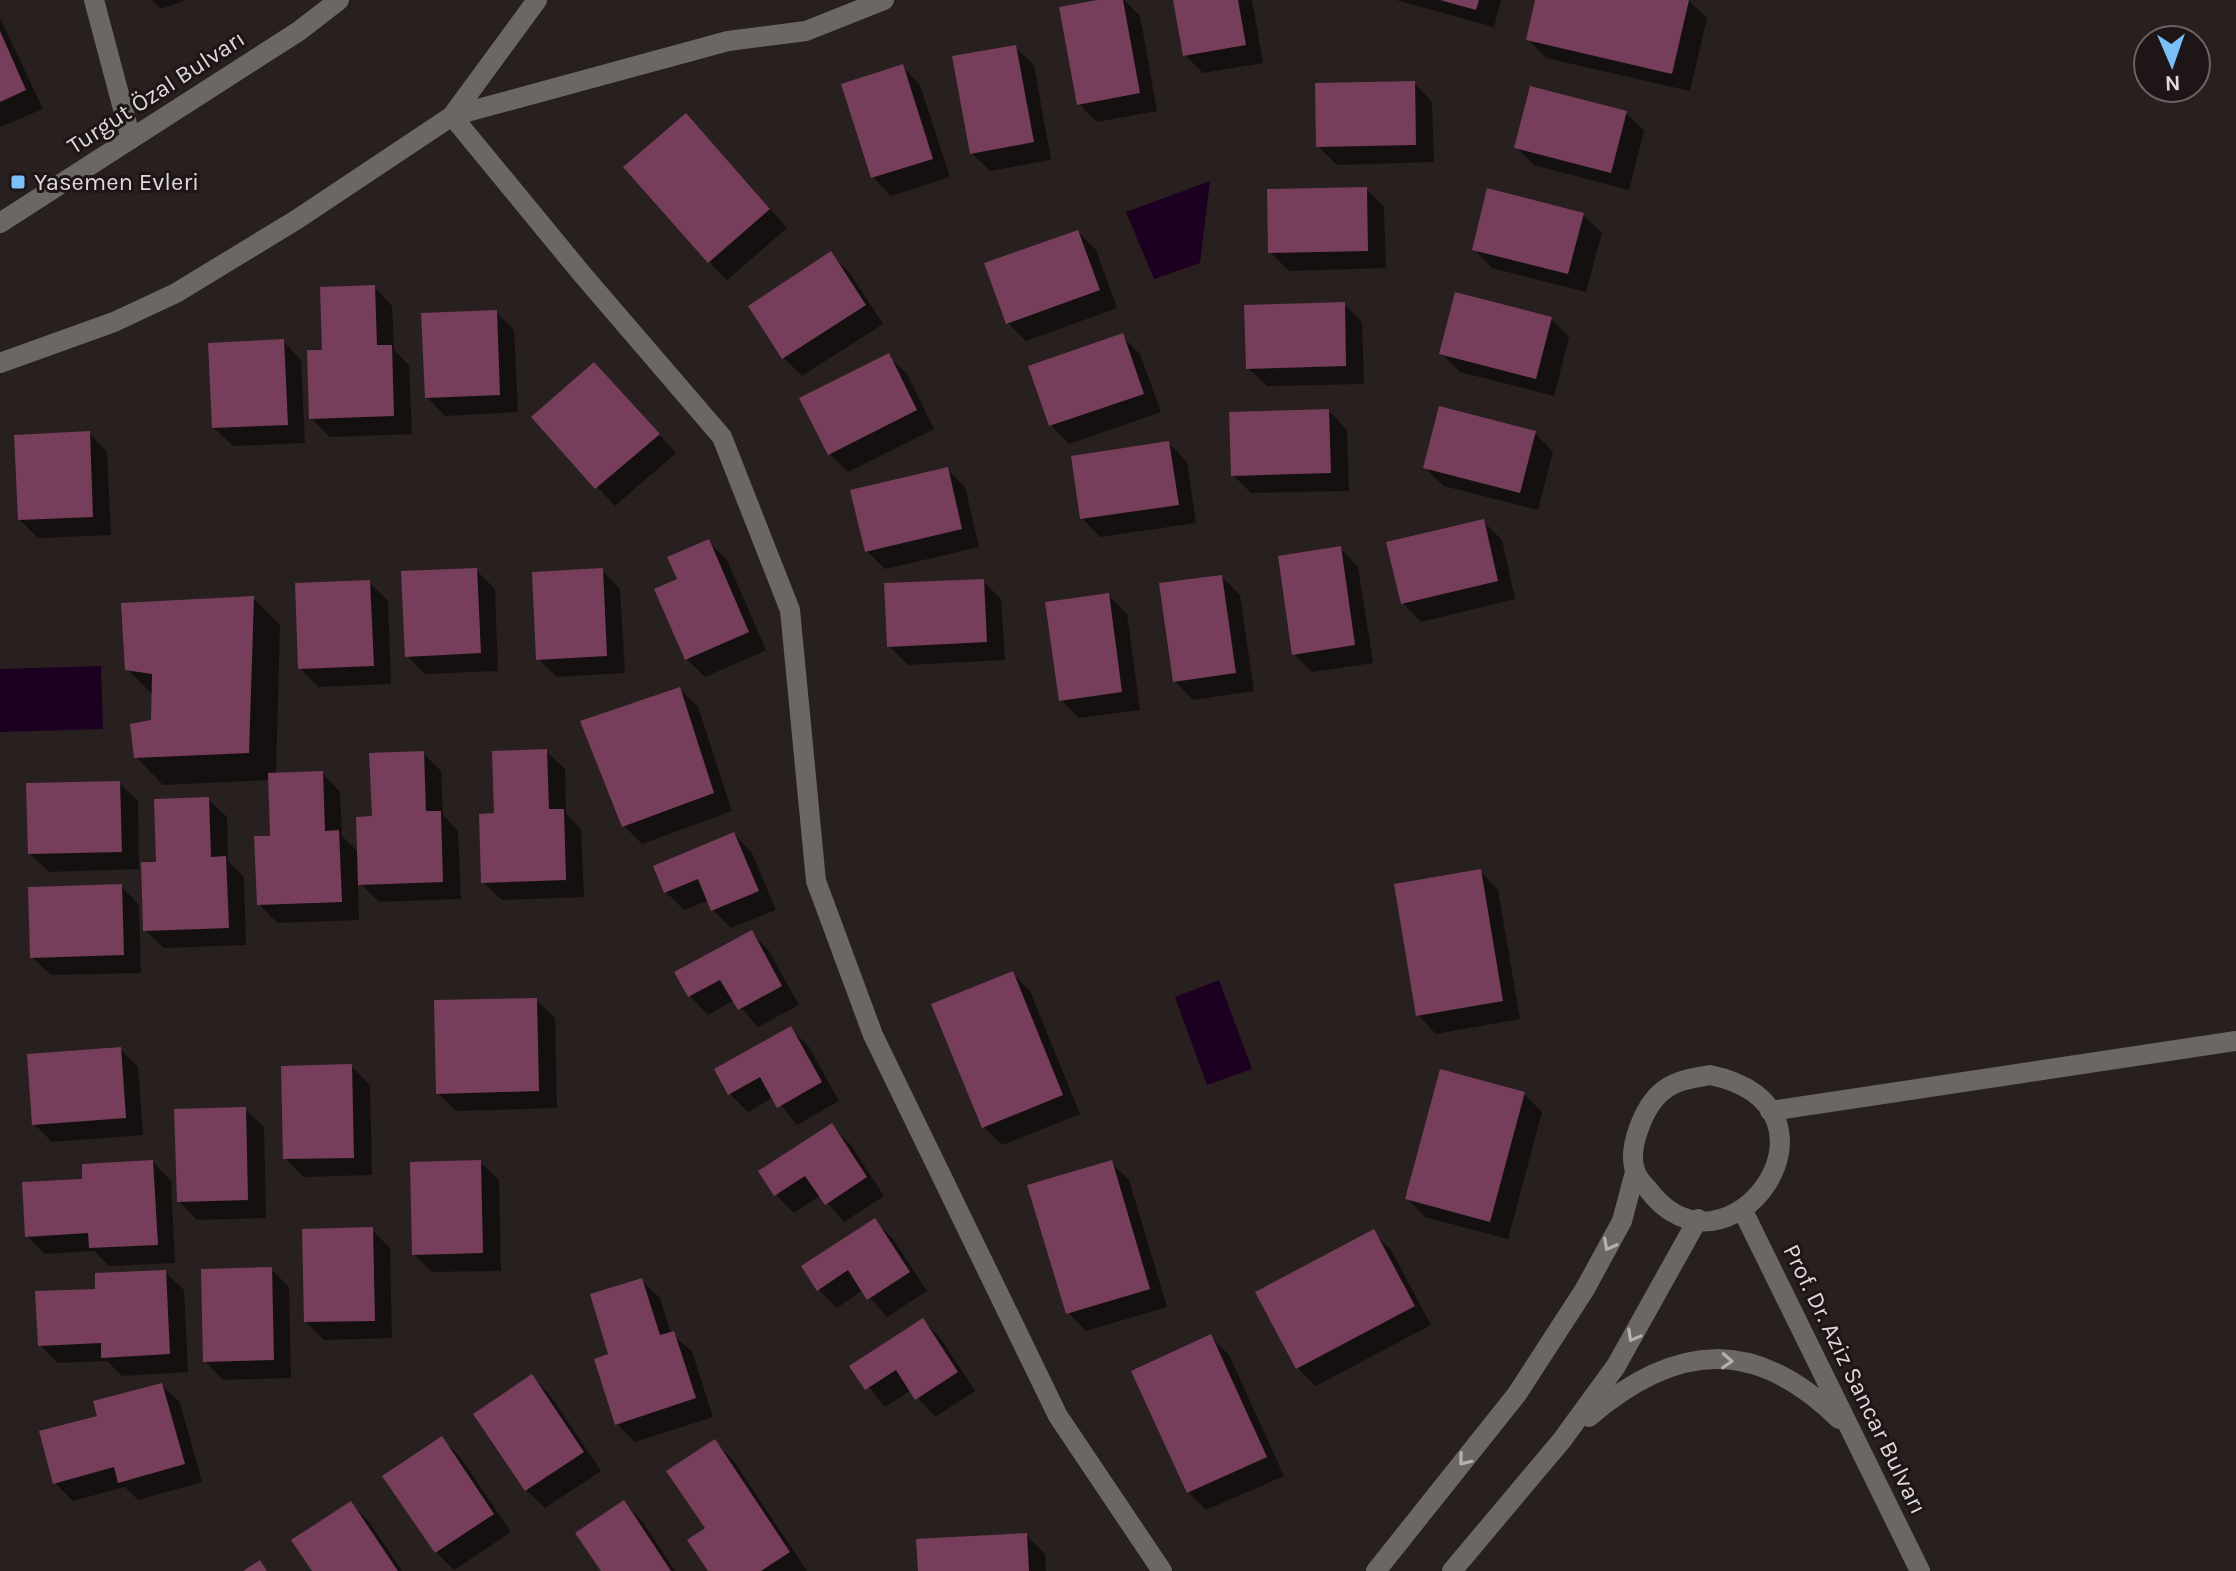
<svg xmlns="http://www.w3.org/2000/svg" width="2236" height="1571" font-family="Karla,sans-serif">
	<rect width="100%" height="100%" fill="#281f1f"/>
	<g fill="#1d0021">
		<polygon points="1210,181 1200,263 1154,279 1126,212"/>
		<polygon points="101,666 103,729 0,732 0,669"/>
		<polygon points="1219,980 1252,1069 1207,1085 1175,997"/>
	</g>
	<g fill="#0007">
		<polygon points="152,0 186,0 161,9"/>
		<polygon points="1108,0 1124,0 1140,16 1157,111 1097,122 1079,104"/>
		<polygon points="1175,0 1252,0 1263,63 1203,73 1185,55"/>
		<polygon points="1396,0 1501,0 1494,27"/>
		<polygon points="1537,0 1688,0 1707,18 1690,91 1546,58 1528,39"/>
		<polygon points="0,18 43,109 0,127"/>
		<polygon points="1015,47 1034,65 1051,160 990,171 972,153"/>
		<polygon points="902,66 920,85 950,177 891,196 873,177"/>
		<polygon points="1414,83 1432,102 1434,162 1337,165 1318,146"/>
		<polygon points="1626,113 1644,131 1629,190 1534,165 1516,147"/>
		<polygon points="704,134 787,228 727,280 709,262"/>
		<polygon points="1366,189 1384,207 1386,268 1289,271 1270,252"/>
		<polygon points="1583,215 1602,233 1586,292 1492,268 1474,249"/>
		<polygon points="1078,232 1096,250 1117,308 1026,341 1007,322"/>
		<polygon points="830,254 849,272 883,324 802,376 784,358 750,307"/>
		<polygon points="374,287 392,306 394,350 409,365 412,434 330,437 311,418 324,352"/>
		<polygon points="1344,304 1362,322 1364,384 1267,386 1248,368"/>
		<polygon points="496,312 514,330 518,412 445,416 427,397"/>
		<polygon points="1551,319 1569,337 1554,396 1460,372 1441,353"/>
		<polygon points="1122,336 1140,354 1161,412 1069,444 1051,425"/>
		<polygon points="283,341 301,360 305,443 233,446 214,428"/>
		<polygon points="888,356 907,374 934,429 848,472 829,453"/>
		<polygon points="612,383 676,453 615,506 534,417"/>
		<polygon points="1329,411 1347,430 1349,491 1251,493 1233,475"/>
		<polygon points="89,433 107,452 111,535 38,538 20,520"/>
		<polygon points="1535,433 1553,452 1538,510 1444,486 1425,468"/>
		<polygon points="1169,443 1187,462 1196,523 1100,537 1082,518"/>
		<polygon points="947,469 965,487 979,547 885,569 867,551"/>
		<polygon points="1483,521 1502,540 1515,599 1421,622 1403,603"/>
		<polygon points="708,541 727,560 766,650 705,677 686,658 680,580"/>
		<polygon points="1340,548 1358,567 1373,663 1312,672 1294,654"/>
		<polygon points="476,570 495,589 498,671 425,674 407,656"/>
		<polygon points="602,570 620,589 625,673 557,677 538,659"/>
		<polygon points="1222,577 1240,595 1254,691 1193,700 1175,681"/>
		<polygon points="983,581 1001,599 1005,660 908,665 889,646"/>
		<polygon points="369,582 388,601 391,684 318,687 300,668"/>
		<polygon points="1108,595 1127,614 1140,710 1079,718 1061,700"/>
		<polygon points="253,598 280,625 276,774 322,773 340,792 342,836 359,853 374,818 423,753 441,771 443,815 458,831 461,899 379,902 358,881 359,920 277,923 259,904 272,838 270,780 163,785 136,757 153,722 154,696 127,669"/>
		<polygon points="680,689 698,707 732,811 642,844 624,826"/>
		<polygon points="546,751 565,769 566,814 581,829 584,897 502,900 483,882 496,815"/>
		<polygon points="119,783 138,801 139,869 49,872 30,854"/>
		<polygon points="208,799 227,817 228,861 244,877 246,945 164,948 145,930 158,864"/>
		<polygon points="734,834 752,853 776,910 731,928 713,910 709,900 684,910 666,892"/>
		<polygon points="1480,871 1498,890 1520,1019 1436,1034 1418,1015"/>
		<polygon points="121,886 139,905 141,973 51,975 32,957"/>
		<polygon points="751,932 769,951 799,1005 758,1027 734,1000 708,1015 690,996 677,972"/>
		<polygon points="1012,973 1030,991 1080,1114 1002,1145 984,1127"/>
		<polygon points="536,1000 555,1018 557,1108 456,1111 438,1093"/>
		<polygon points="791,1029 809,1047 839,1101 797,1125 774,1097 748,1112 729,1093"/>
		<polygon points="120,1049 138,1067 143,1135 52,1142 34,1124"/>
		<polygon points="351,1066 370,1085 372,1175 303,1177 285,1158"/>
		<polygon points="1524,1094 1542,1112 1508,1239 1425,1217 1407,1198"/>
		<polygon points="245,1109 264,1127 266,1218 197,1220 179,1201"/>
		<polygon points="832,1126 850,1144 884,1196 844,1222 821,1195 794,1213 776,1195"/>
		<polygon points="153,1162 171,1181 175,1263 109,1266 94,1251 45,1254 27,1236 84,1181"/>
		<polygon points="480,1162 499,1180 501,1271 432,1272 414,1254"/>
		<polygon points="1111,1162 1129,1180 1167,1307 1086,1331 1068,1312"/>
		<polygon points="875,1221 893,1239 927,1291 887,1317 863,1290 837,1308 818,1289"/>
		<polygon points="372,1230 390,1248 392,1338 324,1340 306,1322"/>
		<polygon points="1373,1232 1391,1250 1431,1325 1316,1386 1297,1368"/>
		<polygon points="271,1269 289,1287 291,1378 223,1380 205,1361"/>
		<polygon points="165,1272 184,1290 188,1372 122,1376 107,1361 58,1363 40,1345 97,1291"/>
		<polygon points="641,1280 660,1298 671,1334 692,1351 713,1417 635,1442 617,1424 611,1356"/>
		<polygon points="923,1320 941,1339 975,1391 935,1417 911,1390 885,1407 852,1366"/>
		<polygon points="1211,1337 1229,1355 1284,1476 1206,1510 1188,1492"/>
		<polygon points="532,1377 550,1395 601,1471 545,1508 526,1490"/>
		<polygon points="162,1385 180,1403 202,1482 138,1500 125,1487 73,1501 55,1483 100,1417"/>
		<polygon points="442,1439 460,1457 511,1532 454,1570 436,1552"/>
		<polygon points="715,1442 733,1460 807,1571 711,1571 707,1529"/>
		<polygon points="351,1503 369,1522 402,1571 314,1571"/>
		<polygon points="624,1503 642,1521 675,1571 603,1571"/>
		<polygon points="1026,1535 1045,1554 1046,1571 920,1571"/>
	</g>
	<g fill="#763e5a">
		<polygon points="1097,0 1123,0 1140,93 1077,105 1059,7"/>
		<polygon points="1173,0 1238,0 1246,45 1183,56"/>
		<polygon points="1440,0 1479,0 1476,10"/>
		<polygon points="1535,0 1689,0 1672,74 1526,40"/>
		<polygon points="0,31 26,90 0,102"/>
		<polygon points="1016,45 1034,142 970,154 952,56"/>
		<polygon points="903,64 933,159 871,178 841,84"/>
		<polygon points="1415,81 1416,145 1316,147 1315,83"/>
		<polygon points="1530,86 1627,111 1611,173 1514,148"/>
		<polygon points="686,113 770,209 708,263 623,167"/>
		<polygon points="1367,187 1368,251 1268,253 1267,189"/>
		<polygon points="1487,188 1584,213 1568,274 1472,250"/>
		<polygon points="1078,230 1100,290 1006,324 984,263"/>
		<polygon points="831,251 866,305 782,359 748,306"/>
		<polygon points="375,285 377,345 392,345 394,416 309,419 307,350 322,350 320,287"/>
		<polygon points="1455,292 1552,317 1536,379 1439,354"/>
		<polygon points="1345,302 1346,366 1246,369 1244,305"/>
		<polygon points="497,310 500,395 425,398 421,313"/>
		<polygon points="1123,333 1144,394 1049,426 1028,366"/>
		<polygon points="284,339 288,425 212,428 208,343"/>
		<polygon points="889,353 917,410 828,455 799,398"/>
		<polygon points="594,362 660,434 595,489 531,417"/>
		<polygon points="1439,406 1536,431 1520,493 1423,468"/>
		<polygon points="1329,409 1331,473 1231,476 1229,412"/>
		<polygon points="90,431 93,517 18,520 14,435"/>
		<polygon points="1169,441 1179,505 1080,519 1071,456"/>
		<polygon points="948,467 962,529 865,552 850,490"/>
		<polygon points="1484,519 1498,581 1401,604 1386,542"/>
		<polygon points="709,539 749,632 685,660 654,589 677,579 667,557"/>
		<polygon points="1341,546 1355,645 1292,655 1278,556"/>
		<polygon points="477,568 481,653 405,657 401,571"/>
		<polygon points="603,568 607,656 536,660 532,572"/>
		<polygon points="1222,575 1236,673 1173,682 1159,583"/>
		<polygon points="984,579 987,642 887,647 884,583"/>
		<polygon points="370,580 374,666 298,669 295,583"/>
		<polygon points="1109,593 1122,692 1059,701 1045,602"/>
		<polygon points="254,596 249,753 134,758 130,724 151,720 152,674 125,670 121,603"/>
		<polygon points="680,687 714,793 622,827 580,721"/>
		<polygon points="547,749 549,809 564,809 566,880 481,883 479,814 494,813 492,751"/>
		<polygon points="424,751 426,811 441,811 443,882 358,885 356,817 372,816 369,753"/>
		<polygon points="323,771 325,831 339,830 342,902 257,905 254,836 270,836 268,773"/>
		<polygon points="120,781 122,852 28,854 26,783"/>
		<polygon points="209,797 211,857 226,856 229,928 143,931 141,862 156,862 154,799"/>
		<polygon points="734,832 759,891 711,911 698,879 664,893 653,866"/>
		<polygon points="1481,869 1503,1001 1416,1016 1394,884"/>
		<polygon points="122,884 124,955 30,958 28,887"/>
		<polygon points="752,930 782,986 738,1010 720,980 688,997 674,972"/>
		<polygon points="1013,971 1063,1095 982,1128 931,1004"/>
		<polygon points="537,998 539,1091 436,1094 434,1000"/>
		<polygon points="791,1026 822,1082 777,1108 760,1077 728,1095 714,1069"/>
		<polygon points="121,1047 126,1118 32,1125 27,1054"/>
		<polygon points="352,1064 354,1158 283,1159 281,1066"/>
		<polygon points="1440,1069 1525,1092 1490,1222 1405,1199"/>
		<polygon points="246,1107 248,1200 177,1202 174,1109"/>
		<polygon points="832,1123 867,1177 825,1205 805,1176 774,1196 758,1171"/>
		<polygon points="153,1160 158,1245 89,1248 88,1233 25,1237 22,1182 82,1179 82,1164"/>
		<polygon points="481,1160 483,1253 412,1255 410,1162"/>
		<polygon points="1112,1160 1150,1289 1066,1314 1027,1185"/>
		<polygon points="875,1218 910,1272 867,1300 848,1270 817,1291 801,1266"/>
		<polygon points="373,1227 375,1321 304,1322 302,1229"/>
		<polygon points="1374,1229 1415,1306 1296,1369 1255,1292"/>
		<polygon points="272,1267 274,1360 203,1362 201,1269"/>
		<polygon points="166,1270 170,1354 101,1358 101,1343 38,1346 35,1291 95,1289 95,1273"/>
		<polygon points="642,1278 660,1335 674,1331 696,1398 615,1425 594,1359 608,1354 590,1294"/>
		<polygon points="923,1318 958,1372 915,1400 896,1370 865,1390 849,1366"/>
		<polygon points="1211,1334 1267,1457 1187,1493 1131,1371"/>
		<polygon points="532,1374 584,1452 525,1491 473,1414"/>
		<polygon points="162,1383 185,1464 118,1483 114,1467 53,1484 39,1431 97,1416 93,1401"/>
		<polygon points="442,1436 494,1514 435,1553 382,1476"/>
		<polygon points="715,1439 790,1552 761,1571 708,1571 687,1540 705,1528 666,1471"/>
		<polygon points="624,1500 671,1571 601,1571 575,1533"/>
		<polygon points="351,1501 398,1571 312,1571 291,1540"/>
		<polygon points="1027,1533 1029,1571 918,1571 916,1539"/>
		<polygon points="260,1560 267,1571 243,1571"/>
	</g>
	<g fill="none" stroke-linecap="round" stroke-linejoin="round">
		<g stroke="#6b6765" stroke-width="20">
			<polyline points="94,0 131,139"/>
			<polyline points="884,0 806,31 728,41 452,116 582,274 722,437 790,610 816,881 873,1035 1058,1416 1162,1571"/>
			<polyline points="0,223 299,31 339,0"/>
			<polyline points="0,363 114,322 176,293 296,220 452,116 537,0"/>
			<path d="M1710,1075c154,32 17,222 -63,113 -4,-4 -9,-10 -11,-15 -10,-23 8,-68 28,-83 13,-10 29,-12 46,-15z"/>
			<polyline points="1770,1111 2236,1041"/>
			<polyline points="1743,1211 1920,1571"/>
			<path d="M1589,1417c87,-75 167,-80 250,2"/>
			<polyline points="1376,1571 1517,1394 1585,1289 1622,1221 1635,1172"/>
			<polyline points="1452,1571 1562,1440 1616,1366 1698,1219"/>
		</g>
	</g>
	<defs><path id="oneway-chevron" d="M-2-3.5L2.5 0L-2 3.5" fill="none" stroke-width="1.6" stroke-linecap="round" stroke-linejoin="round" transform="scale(2)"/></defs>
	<g stroke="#b6b1b0">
		<use href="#oneway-chevron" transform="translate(1609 1245) rotate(118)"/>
		<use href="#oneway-chevron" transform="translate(1633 1336) rotate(119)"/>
		<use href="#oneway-chevron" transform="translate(1727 1361) rotate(3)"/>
		<use href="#oneway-chevron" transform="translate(1464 1460) rotate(129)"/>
	</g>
	<rect fill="#7abff8" stroke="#1e1616" stroke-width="3" x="10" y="174" width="16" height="16" rx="4"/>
	<g text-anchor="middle" stroke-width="6" stroke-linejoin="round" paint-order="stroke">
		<g font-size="24" fill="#dfd9d9" stroke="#1e1616">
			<text transform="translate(156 92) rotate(-33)" y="8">Turgut Özal Bulvarı</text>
			<text transform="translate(1855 1379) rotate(64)" y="8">Prof. Dr. Aziz Sancar Bulvarı</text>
		</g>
		<g font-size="24" fill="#dfd9d9" stroke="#1e1616" text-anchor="start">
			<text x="34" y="190">Yasemen Evleri</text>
		</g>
	</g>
	<g transform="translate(2172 64) rotate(178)"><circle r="38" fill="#1e1616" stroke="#6b6464" stroke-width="2"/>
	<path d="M0-6L14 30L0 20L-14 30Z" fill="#7abff8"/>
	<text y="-12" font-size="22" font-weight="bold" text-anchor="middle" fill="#dfd9d9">N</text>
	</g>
</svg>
